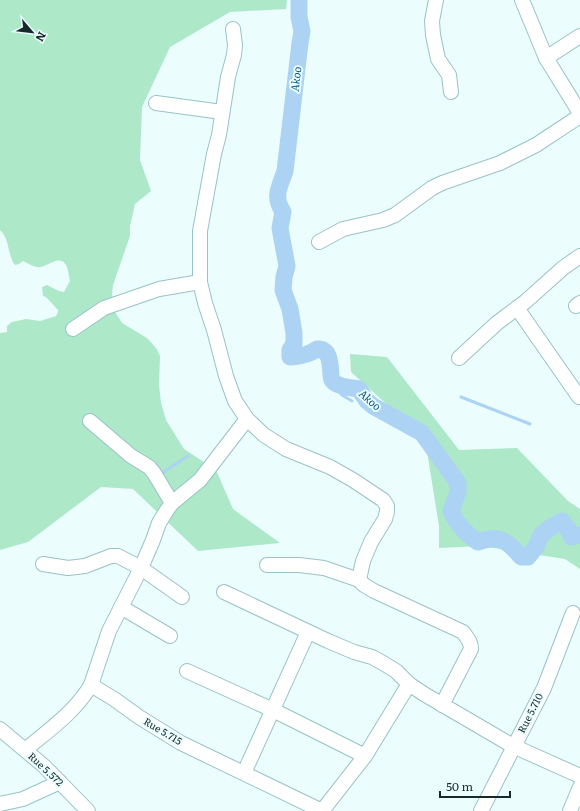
<svg xmlns="http://www.w3.org/2000/svg" width="580" height="811" font-family="Literata,serif">
	<rect width="100%" height="100%" fill="#ecfdfe"/>
	<g fill="#ade8c9">
		<path d="M0,0h287l-1,9 -56,3 -60,35 -28,60 -2,53 11,31 -16,13 -5,22v10l-17,49 -1,9 3,18 7,11 25,15 9,10 4,8 -1,29 2,18 5,17 18,29 32,21 17,39 47,34 -82,8 -65,-62 -32,-2 -73,55 -28,8v-217l7,-1v-6l5,-4 14,-3 14,2 16,-5 2,-4v-2l-12,-13 -3,-1 -1,-9 5,-2 12,6 5,1 6,-11c-2,-11 -3,-25 -17,-19 -3,1 -8,4 -12,5 -6,1 -12,-3 -18,-6l-4,3 -4,1c-8,-11 -5,-26 -15,-35z"/>
		<polygon points="350,354 387,357 459,450 517,448 568,501 580,509 580,569 565,559 481,546 439,548 439,526 425,439 351,372"/>
	</g>
	<g fill="none" stroke-linecap="round" stroke-linejoin="round">
		<g stroke="#acd3f3" stroke-width="3">
			<polyline points="335,383 334,388 338,390 342,395 352,401"/>
			<polyline points="461,397 530,424"/>
			<polyline points="156,464 162,473 188,456"/>
		</g>
		<path stroke="#acd3f3" stroke-width="17" d="M299,0v17l3,14 -2,12 -15,128c-6,18 -12,25 -2,41l-3,16 7,38 -3,11 -1,13 7,19 4,24v11l-4,6v7c7,0 15,-2 22,-5 2,-1 3,-2 5,-3 17,-1 12,25 15,31 4,7 21,8 27,9l8,12 6,5 49,27 36,50v9l-7,19c5,12 16,24 27,31 21,-8 30,-1 43,15h7l8,-10 5,-12 7,-6 14,-8 7,9 2,7 9,-2"/>
		<g stroke="#98c3c6" stroke-width="16">
			<g id="minor">
				<polyline points="436,0 432,21 433,35 438,59 449,75 451,92"/>
				<polyline points="522,0 546,58 580,113"/>
				<path d="M233,29l2,16 -1,10 -6,22 -9,58 -5,19 -14,77v51l5,21 9,27 12,46 9,25 12,18 17,16 22,14 44,18 23,13 30,20 4,6v6l-2,7 -14,23 -8,19 -4,19 5,5 10,6 89,41c4,6 8,9 8,17l-29,56"/>
				<polyline points="546,58 580,36"/>
				<polyline points="156,103 222,112"/>
				<polyline points="319,242 343,229 383,220 395,215 432,188 442,183 500,163 536,145 580,116"/>
				<polyline points="576,306 580,303"/>
				<polyline points="517,308 579,397"/>
				<polyline points="73,329 104,308 159,289 200,282"/>
				<polyline points="459,358 497,323 525,302 563,268 580,256"/>
				<polyline points="90,421 131,456 149,467 154,473 172,503"/>
				<polyline points="43,564 68,568 85,566 111,556 118,556 141,568 182,597"/>
				<polyline points="267,565 299,565 324,568 359,580"/>
				<polyline points="224,592 328,641 354,652 372,657 383,663 396,671 409,684 424,694 513,746 580,776"/>
				<polyline points="121,607 170,636"/>
				<polyline points="187,671 273,710 365,756"/>
				<polyline points="91,685 109,631 141,568 153,540 159,523 167,510 172,503 200,480 247,419"/>
				<polyline points="0,729 44,766 88,811"/>
				<path d="M25,750c24,-20 50,-38 66,-65l23,14 25,18 42,26 141,68"/>
				<polyline points="244,773 308,632"/>
				<polyline points="0,804 23,799 60,782"/>
				<polyline points="322,811 365,756 409,684"/>
				<polyline points="481,811 544,688 573,613"/>
				<polyline points="570,811 580,787"/>
			</g>
		</g>
		<use href="#minor" stroke="#fff" stroke-width="14"/>
	</g>
	<g text-anchor="middle" stroke-width="4" stroke-linejoin="round" paint-order="stroke">
		<g font-size="10" fill="#18292a" stroke="#ecfdfe">
			<text transform="translate(530 713) rotate(-63)" y="4">Rue 5.710</text>
			<text transform="translate(163 731) rotate(31)" y="4">Rue 5.715</text>
			<text transform="translate(46 769) rotate(43)" y="4">Rue 5.572</text>
		</g>
		<g font-size="11" font-style="italic" fill="#035888" stroke="#ecfdfe">
			<text transform="translate(296 79) rotate(-83)" y="4">Akoo</text>
			<text transform="translate(370 400) rotate(41)" y="4">Akoo</text>
		</g>
	</g>
	<g transform="translate(32 32) rotate(118)" stroke="#ecfdfe" stroke-width="3" paint-order="stroke">
	<path d="M0-3L7 15L0 10L-7 15Z" fill="#18292a"/>
	<text y="-6" font-size="11" font-weight="bold" text-anchor="middle" fill="#18292a">N</text>
	</g>
	<path d="M440 791v6h70v-6" fill="none" stroke="#18292a" stroke-width="2"/>
	<text x="446" y="791" font-size="12" fill="#18292a" stroke="#ecfdfe" stroke-width="3" paint-order="stroke">50 m</text>
</svg>
